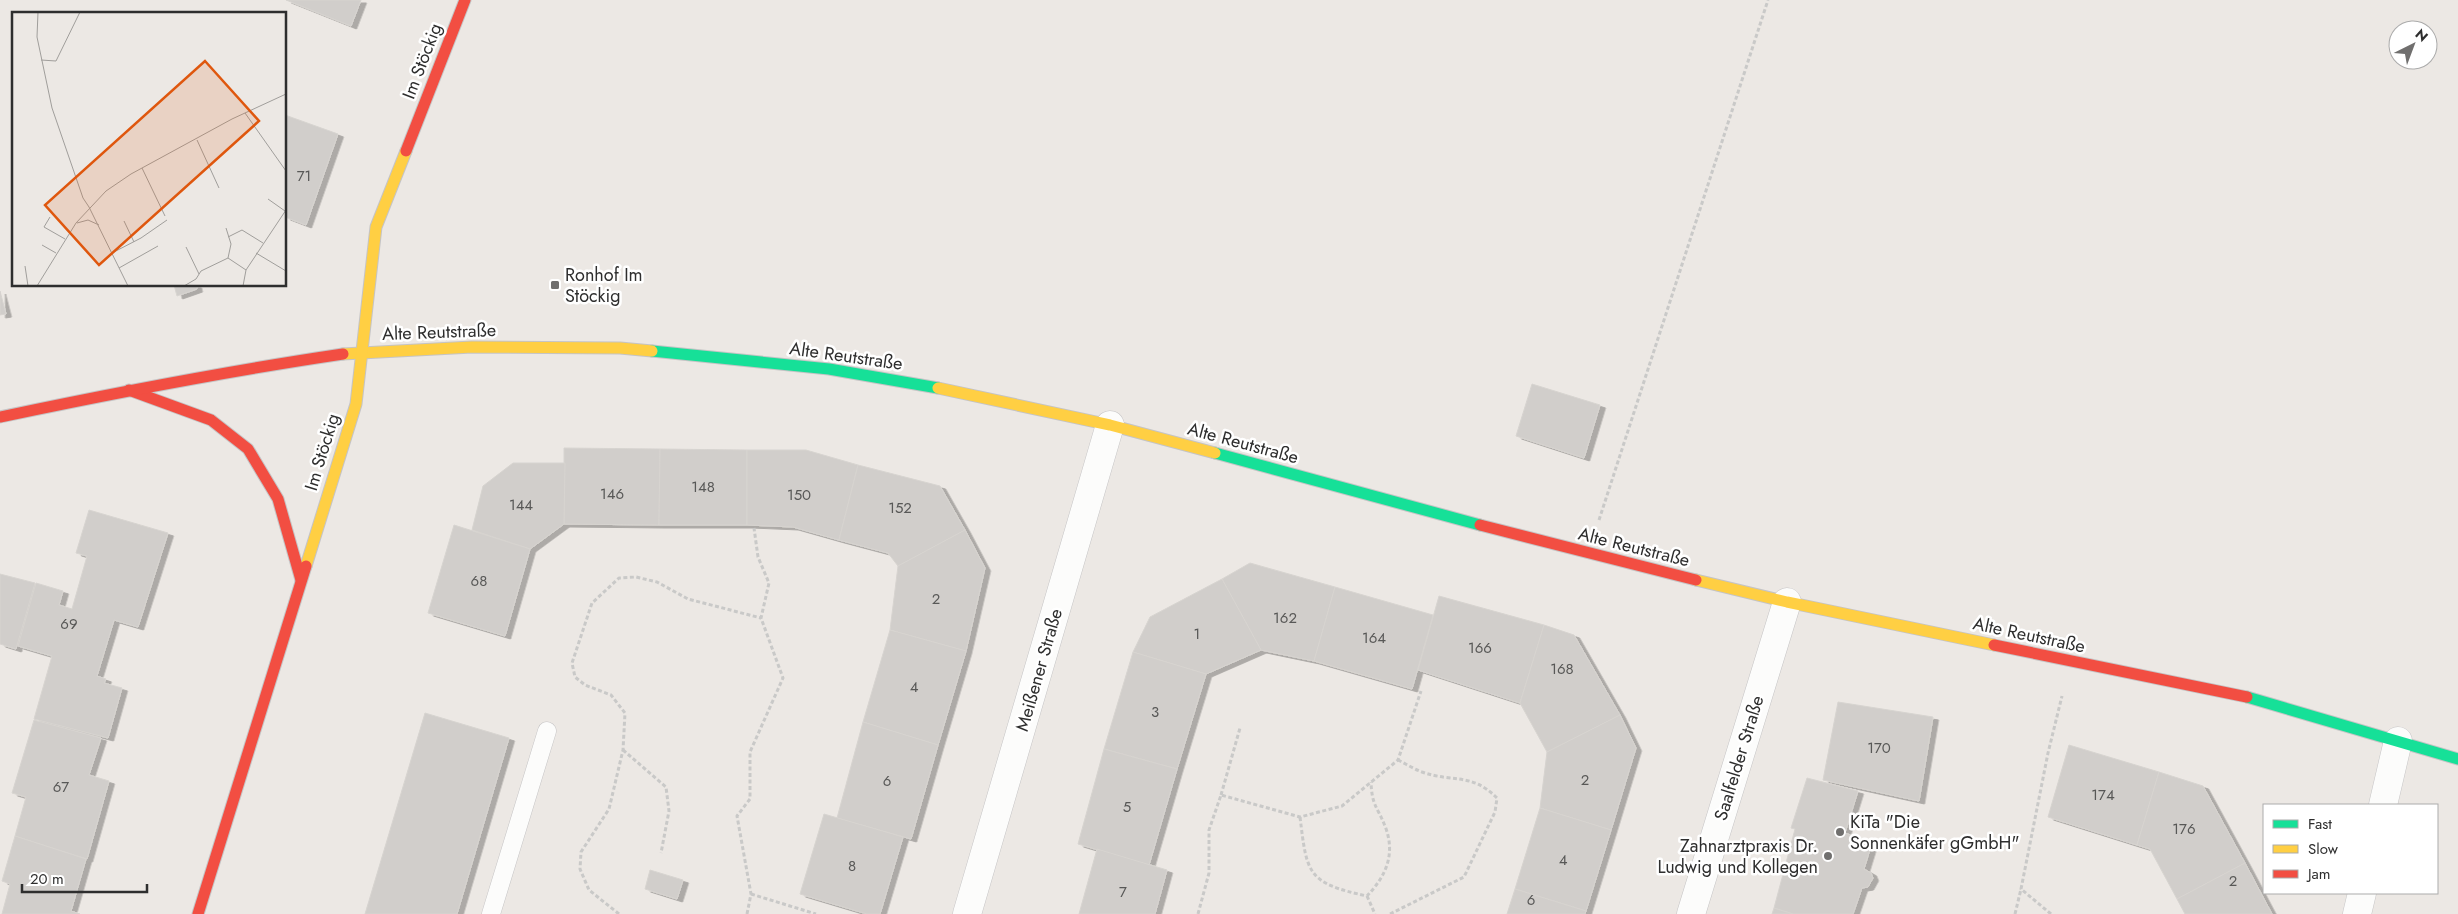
<svg xmlns="http://www.w3.org/2000/svg" width="2458" height="914" font-family="Jost,sans-serif">
	<defs>
		<filter id="shadow"><feDropShadow dx="5.5" dy="3" stdDeviation="0" flood-color="#0004"/></filter>
	</defs>
	<rect width="100%" height="100%" fill="#ece8e4"/>
	<g fill="#d1cecb" stroke="#d7d4d0" filter="url(#shadow)">
		<polygon points="286,0 361,0 351,26"/>
		<polygon points="285,115 338,134 306,225 285,217"/>
		<polygon points="174,285 196,285 197,289 177,296"/>
		<polygon points="0,291 6,314 0,315"/>
		<polygon points="1532,384 1600,405 1584,458 1516,436"/>
		<polygon points="564,448 660,449 659,525 564,524"/>
		<polygon points="660,449 747,450 747,525 659,525"/>
		<polygon points="747,450 806,450 858,465 839,540 793,527 747,525"/>
		<polygon points="513,463 565,463 564,524 530,549 472,530 483,486"/>
		<polygon points="858,465 940,486 965,530 898,566 888,553 839,540"/>
		<polygon points="89,510 168,533 138,627 114,620 97,676 106,679 104,683 122,688 108,738 34,719 52,656 18,646 36,583 63,591 59,605 72,609 87,556 76,553"/>
		<polygon points="454,525 530,549 505,636 428,613"/>
		<polygon points="965,530 985,568 966,651 890,630 898,566"/>
		<polygon points="1250,563 1335,587 1314,661 1261,650 1222,579"/>
		<polygon points="0,574 35,583 16,649 0,644"/>
		<polygon points="1222,579 1261,650 1206,674 1133,652 1150,617"/>
		<polygon points="1335,587 1433,615 1412,689 1314,661"/>
		<polygon points="1439,596 1544,625 1520,703 1418,670"/>
		<polygon points="1544,625 1574,635 1620,715 1547,752 1520,703"/>
		<polygon points="890,630 966,651 938,745 863,722"/>
		<polygon points="1133,652 1206,674 1177,769 1104,749"/>
		<polygon points="1838,702 1933,717 1919,801 1823,780"/>
		<polygon points="425,713 509,738 457,914 365,914"/>
		<polygon points="1620,715 1636,748 1611,830 1540,808 1547,752"/>
		<polygon points="34,720 101,738 89,775 109,781 87,859 15,836 26,797 12,793"/>
		<polygon points="863,722 938,745 911,839 837,818"/>
		<polygon points="2069,745 2159,772 2137,845 2048,817"/>
		<polygon points="1104,749 1177,769 1149,865 1078,844"/>
		<polygon points="2159,772 2203,786 2245,863 2177,899 2150,849 2137,845"/>
		<polygon points="1807,778 1858,791 1845,833 1872,843 1864,869 1871,873 1873,878 1868,887 1862,888 1853,914 1793,914 1774,908 1795,829 1791,828"/>
		<polygon points="1540,808 1611,830 1586,911 1515,889"/>
		<polygon points="824,814 903,837 880,914 867,914 800,894"/>
		<polygon points="15,836 86,859 71,911 80,914 2,914 10,884 2,881"/>
		<polygon points="1097,849 1167,870 1155,914 1079,914"/>
		<polygon points="2245,863 2272,914 2185,914 2177,899"/>
		<polygon points="650,870 683,880 677,899 645,889"/>
		<polygon points="1515,889 1586,911 1585,914 1507,914"/>
		<polygon points="1774,908 1793,914 1772,914"/>
	</g>
	<g fill="none" stroke-linecap="round" stroke-linejoin="round">
		<g stroke="#c5c4c5" stroke-width="19">
			<polyline id="lane" points="491,914 547,731"/>
		</g>
		<g stroke="#c5c4c5" stroke-width="29">
			<g id="street">
				<polyline points="2383,805 2398,741"/>
				<polyline points="967,914 1110,425"/>
				<polyline points="1691,914 1787,602"/>
				<polyline points="2357,914 2362,893"/>
			</g>
		</g>
		<g stroke="#c5c4c5" stroke-width="13">
			<g id="fast">
				<polyline points="652,351 829,369 938,388"/>
				<polyline points="1215,453 1480,525"/>
				<polyline points="2247,697 2458,759"/>
			</g>
		</g>
		<g stroke="#c5c4c5" stroke-width="13">
			<g id="slow">
				<polyline points="343,354 472,347 620,348 652,351"/>
				<polyline points="938,388 1110,425 1215,453"/>
				<polyline points="306,566 356,404 376,227 406,151"/>
				<polyline points="1696,580 1787,602 1994,645"/>
			</g>
		</g>
		<g stroke="#c5c4c5" stroke-width="13">
			<g id="jam">
				<polyline points="406,151 465,0"/>
				<polyline points="129,390 211,420 248,449 278,499 301,580"/>
				<path d="M0,417c114,-24 228,-46 343,-63"/>
				<polyline points="1480,525 1696,580"/>
				<polyline points="1994,645 2247,697"/>
				<polyline points="198,914 306,566"/>
			</g>
		</g>
		<g stroke="#c9c9c8" stroke-width="3" stroke-dasharray="4 2.5" stroke-linecap="butt">
			<polyline points="1599,520 1768,0"/>
			<polyline points="623,750 666,787 669,811 661,853"/>
			<polyline points="1221,795 1240,728"/>
			<path d="M1300,817c7,57 7,66 67,79 19,-20 29,-42 18,-70 -8,-20 -13,-20 -14,-44"/>
			<polyline points="751,894 816,914"/>
			<polyline points="1367,896 1375,914"/>
			<polyline points="619,914 589,890 580,869 581,852 609,809 623,750 625,713 611,695 585,685 575,677 572,663 592,603 619,578 636,577 657,582 688,599 761,618"/>
			<polyline points="747,914 751,894 737,816 750,799 750,752 783,678 761,618 769,583 758,557 754,528"/>
			<polyline points="1198,914 1209,873 1209,830 1221,795 1300,817 1342,806 1398,760 1421,691"/>
			<path d="M1390,914l74,-37 31,-65 2,-14c-26,-26 -44,-15 -75,-26 -8,-3 -16,-8 -24,-12"/>
			<polyline points="2015,914 2021,889"/>
			<polyline points="2051,914 2021,889 2048,753 2062,696"/>
		</g>
		<use href="#lane" stroke="#fcfcfb" stroke-width="18"/>
		<use href="#street" stroke="#fcfcfb" stroke-width="28"/>
		<use href="#fast" stroke="#16e098" stroke-width="11"/>
		<use href="#slow" stroke="#ffcf43" stroke-width="11"/>
		<use href="#jam" stroke="#f24e42" stroke-width="11"/>
	</g>
	<g fill="#706f6e" stroke="#fff" stroke-width="2">
		<rect x="550" y="280" width="10" height="10" rx="2.5"/>
		<circle cx="1840" cy="832" r="5"/>
		<circle cx="1828" cy="856" r="5"/>
	</g>
	<g text-anchor="middle" stroke-width="5" stroke-linejoin="round" paint-order="stroke">
		<g font-size="15" fill="#585857">
			<text x="304" y="181">71</text>
			<text x="703" y="492">148</text>
			<text x="612" y="499">146</text>
			<text x="799" y="500">150</text>
			<text x="521" y="510">144</text>
			<text x="900" y="513">152</text>
			<text x="479" y="586">68</text>
			<text x="936" y="604">2</text>
			<text x="1285" y="623">162</text>
			<text x="69" y="629">69</text>
			<text x="1197" y="639">1</text>
			<text x="1374" y="643">164</text>
			<text x="1480" y="653">166</text>
			<text x="1562" y="674">168</text>
			<text x="914" y="692">4</text>
			<text x="1155" y="717">3</text>
			<text x="1879" y="753">170</text>
			<text x="1585" y="785">2</text>
			<text x="887" y="786">6</text>
			<text x="61" y="792">67</text>
			<text x="2103" y="800">174</text>
			<text x="1127" y="812">5</text>
			<text x="2184" y="834">176</text>
			<text x="1563" y="865">4</text>
			<text x="852" y="871">8</text>
			<text x="2233" y="886">2</text>
			<text x="1123" y="897">7</text>
			<text x="1531" y="905">6</text>
		</g>
		<g font-size="18" fill="#2e2e2e" stroke="#fff">
			<text transform="translate(422 61) rotate(-69)" y="6">Im Stöckig</text>
			<text transform="translate(439 332) rotate(-2)" y="6">Alte Reutstraße</text>
			<text transform="translate(846 356) rotate(8)" y="6">Alte Reutstraße</text>
			<text transform="translate(1243 443) rotate(15)" y="6">Alte Reutstraße</text>
			<text transform="translate(322 452) rotate(-73)" y="6">Im Stöckig</text>
			<text transform="translate(1634 547) rotate(14)" y="6">Alte Reutstraße</text>
			<text transform="translate(2029 635) rotate(12)" y="6">Alte Reutstraße</text>
			<text transform="translate(1039 670) rotate(-74)" y="6">Meißener Straße</text>
			<text transform="translate(1739 758) rotate(-73)" y="6">Saalfelder Straße</text>
		</g>
		<g font-size="18" fill="#2e2e2e" stroke="#fff" text-anchor="start">
			<text x="565" y="281">Ronhof Im<tspan x="565" dy="21">Stöckig</tspan></text>
			<text x="1850" y="828">KiTa "Die<tspan x="1850" dy="21">Sonnenkäfer gGmbH"</tspan></text>
			<text x="1818" y="852" text-anchor="end">Zahnarztpraxis Dr.<tspan x="1818" dy="21">Ludwig und Kollegen</tspan></text>
		</g>
	</g>
	<g transform="translate(12 12)">
		<rect width="274" height="274" fill="#ece8e4"/>
		<path fill="none" stroke="#a09e9b" stroke-width="1" d="M26,0l-1,25 15,71 31,90 6,9M29,48l15,1 24,-49M233,101l41,58M185,128l22,48M130,156l23,48M256,187l17,12M77,195l39,79M38,205l-6,10 21,12M112,209l10,21M65,211l11,-3 11,5M216,225l14,-7 21,13M30,233l14,8M174,235l13,27M100,241l29,-15 26,-18M244,241l30,18M216,246l18,12M13,254l3,20M107,256l39,-22M25,274l39,-63 30,-32 25,-17 101,-55 54,-25M172,274l12,-7 5,-8 27,-13 3,-14 -5,-16M231,274l3,-16 40,-60"/>
		<path fill="#df570e" fill-opacity="0.15" stroke="#df570e" stroke-width="2.5" d="M193,49l54,60 -160,144 -54,-60z"/>
		<rect width="274" height="274" fill="none" stroke="#2e2e2e" stroke-width="2.5"/>
	</g>
	<rect x="2263" y="804" width="175" height="90" fill="#ffffff" stroke="#ababab"/>
	<rect x="2273" y="820" width="25" height="8" fill="#16e098" stroke="#ababab"/>
	<text x="2308" y="829" font-size="15" fill="#2e2e2e">Fast</text>
	<rect x="2273" y="845" width="25" height="8" fill="#ffcf43" stroke="#ababab"/>
	<text x="2308" y="854" font-size="15" fill="#2e2e2e">Slow</text>
	<rect x="2273" y="870" width="25" height="8" fill="#f24e42" stroke="#ababab"/>
	<text x="2308" y="879" font-size="15" fill="#2e2e2e">Jam</text>
	<g transform="translate(2413 45) rotate(42)"><circle r="24" fill="#ffffff" stroke="#ababab"/>
	<path d="M0-4L9 19L0 12L-9 19Z" fill="#706f6e"/>
	<text y="-8" font-size="14" font-weight="bold" text-anchor="middle" fill="#2e2e2e">N</text>
	</g>
	<path d="M22 884v8h125v-8" fill="none" stroke="#2e2e2e" stroke-width="2.5"/>
	<text x="30" y="884" font-size="15" fill="#2e2e2e" stroke="#ffffff" stroke-width="4" paint-order="stroke">20 m</text>
</svg>
